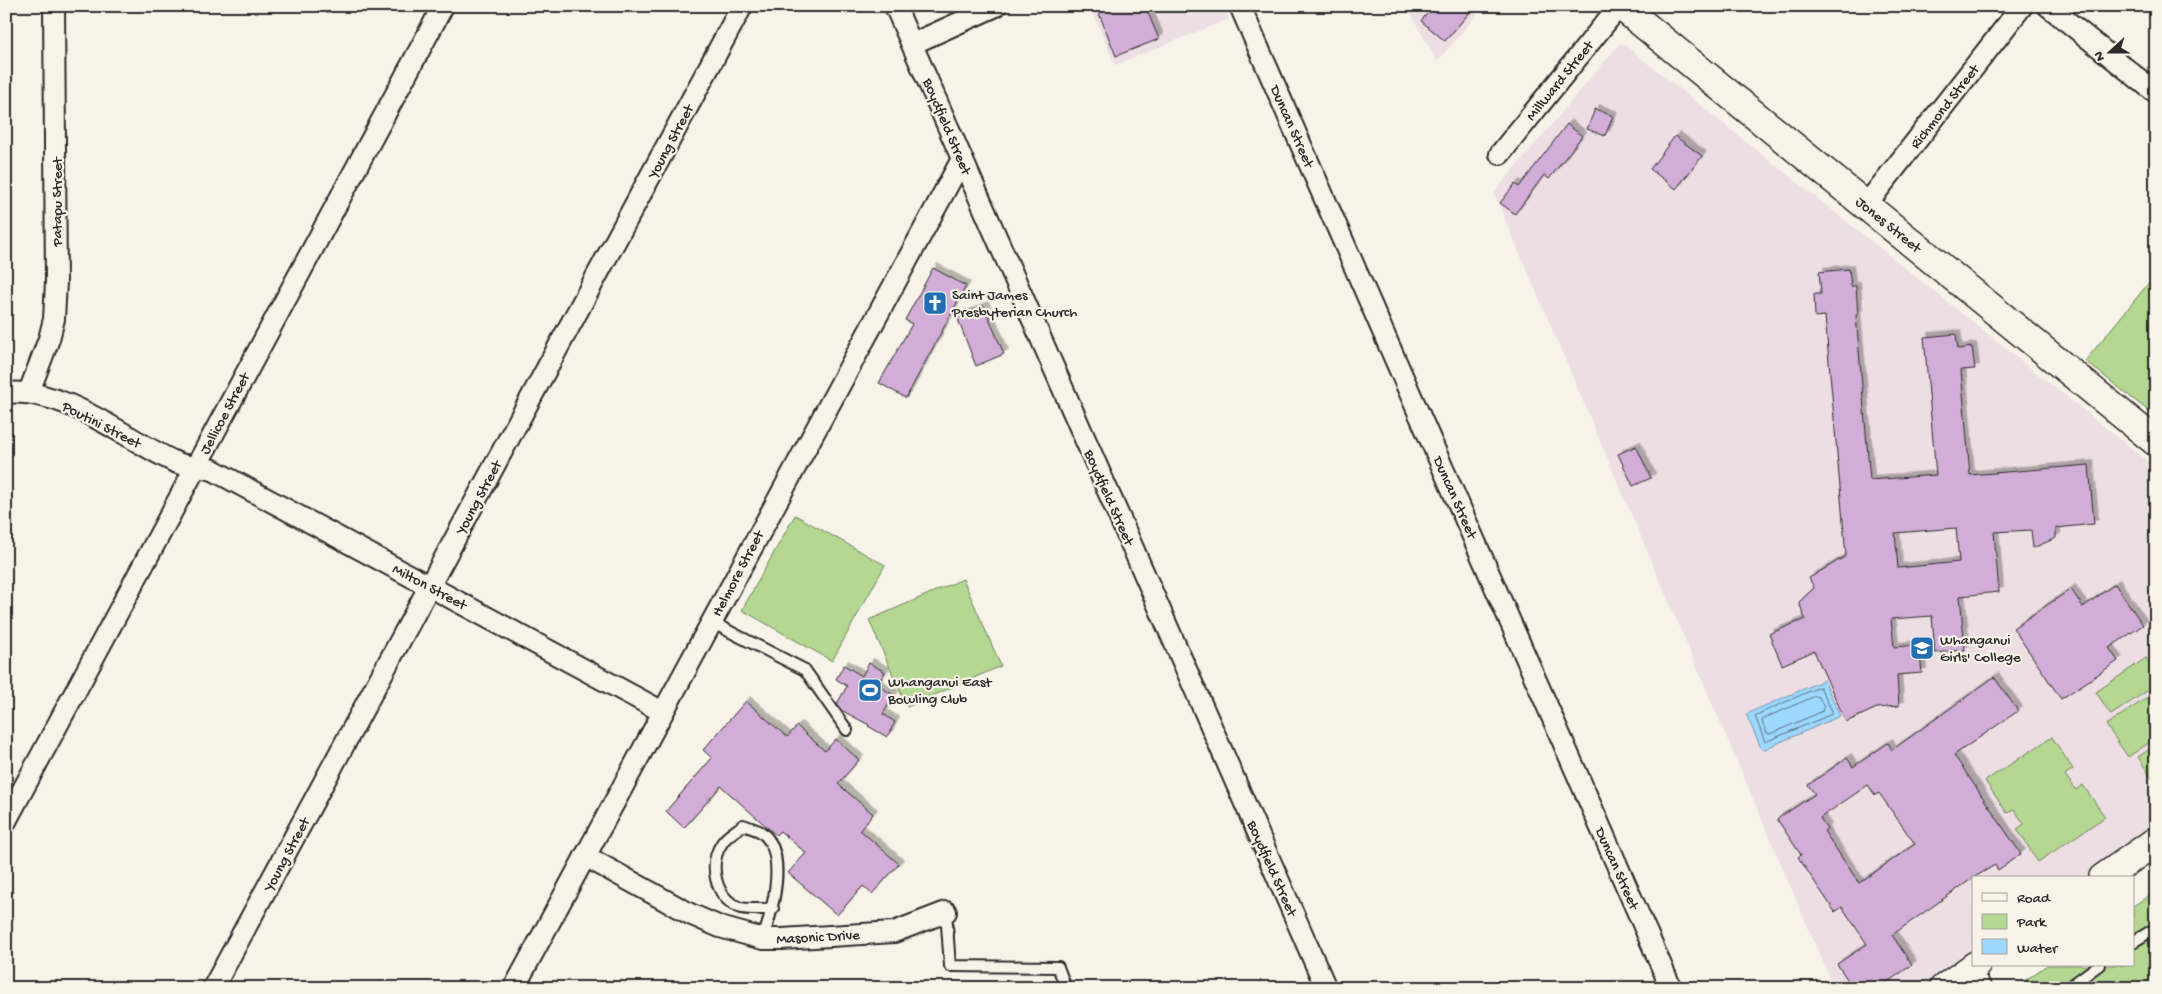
<svg xmlns="http://www.w3.org/2000/svg" width="2162" height="994" font-family="'Gochi Hand',sans-serif">
	<defs>
		<filter id="shadow"><feDropShadow dx="4.5" dy="-4.5" stdDeviation="0" flood-color="#0004"/></filter>
	</defs>
	<rect width="100%" height="100%" fill="#f7f3e8"/>
	<filter id="ink" filterUnits="userSpaceOnUse"><feTurbulence type="fractalNoise" baseFrequency=".02" numOctaves="2"/><feDisplacementMap in="SourceGraphic" scale="10" xChannelSelector="R" yChannelSelector="G"/><feConvolveMatrix kernelMatrix="1 2 1 2 8 2 1 2 1" color-interpolation-filters="sRGB"/></filter>
	<g filter="url(#ink)">
		<g fill="#ecdee3">
			<polygon points="1090,6 1224,6 1229,19 1115,65"/>
			<polygon points="1407,6 1484,6 1437,62"/>
			<polygon points="1621,42 2156,468 2156,828 2087,878 1973,878 1973,959 1934,988 1834,988 1494,193"/>
		</g>
		<g fill="#b4d791" stroke="#70815e">
			<polygon points="2156,274 2156,417 2085,361"/>
			<polygon points="795,515 885,565 832,661 742,610"/>
			<polygon points="963,579 1001,666 907,707 869,620"/>
			<polygon points="2146,658 2156,672 2156,685 2111,715 2096,692"/>
			<polygon points="2156,692 2156,738 2128,757 2106,725"/>
			<polygon points="2052,737 2073,769 2065,775 2076,790 2083,785 2105,817 2038,862 2017,829 2024,824 2014,809 2007,813 1985,781"/>
			<polygon points="2156,745 2156,778 2153,780 2138,757"/>
			<polygon points="2156,891 2156,988 2014,988 2047,965 2133,965 2133,906"/>
		</g>
		<polygon fill="#9dd8fe" stroke="#6f93aa" points="1824,680 1840,716 1762,750 1746,714"/>
		<g fill="none" stroke-linecap="round" stroke-linejoin="round">
			<g stroke="#59707f" stroke-width="1">
				<polygon points="1820,687 1832,711 1832,714 1765,742 1755,716"/>
				<polygon points="1816,696 1819,697 1824,708 1823,711 1770,734 1767,733 1762,722 1763,719"/>
			</g>
		</g>
		<g fill="#d2add7" stroke="#2b2b2b" fill-rule="evenodd" filter="url(#shadow)">
			<polygon points="1096,6 1145,6 1159,39 1116,56"/>
			<polygon points="1433,6 1475,6 1445,41 1421,21"/>
			<polygon points="1595,109 1613,116 1605,136 1587,129"/>
			<polygon points="1567,124 1582,136 1549,179 1544,175 1515,214 1500,203 1515,184 1519,187"/>
			<polygon points="1675,136 1702,156 1676,189 1650,169"/>
			<polygon points="933,268 966,286 906,398 879,383 912,324 905,320"/>
			<path d="M1849,269l2,17h5l2,29h-2l14,165 66,-5 -12,-138 32,-3 2,15 14,-2 3,22 -14,1 9,105 119,-10 5,59 -38,4v10l-23,10 -2,-18 -37,2 5,60 -39,4 5,54 -30,3 -3,-37 -41,3 3,28 25,-2 3,28 -25,2 2,31 -22,2 -31,14 -32,-71 -32,14 -13,-31 36,-15 -6,-17 15,-14 -5,-10 37,-22 -21,-240 -10,1 -1,-23h7l-2,-22zM1956,528l3,34 -61,6 -3,-35z"/>
			<polygon points="984,306 1004,354 976,366 957,317"/>
			<polygon points="1636,446 1651,478 1633,486 1618,454"/>
			<polygon points="2115,584 2143,625 2109,648 2118,661 2061,699 2013,628 2071,589 2083,607"/>
			<polygon points="869,663 885,672 877,685 894,695 883,714 895,722 887,737 868,726 869,725 841,710 837,704 847,686 836,679 844,665 862,676"/>
			<path d="M1994,677l24,34 -64,44 67,99 -23,16 -3,-5 -22,13 -81,57 20,30 -33,23h-26l-16,-24 30,-20 -25,-37 -7,5 -37,-55 3,-2 -24,-36 38,-25 -7,-9 39,-27 6,9 35,-24 4,7zM1868,785l7,10 4,-2 36,51 -56,39 -35,-52 3,-2 -7,-11z"/>
			<polygon points="746,701 787,737 797,726 825,751 836,739 859,760 838,784 873,814 860,830 899,864 872,894 863,886 837,915 788,873 806,853 780,831 776,835 721,786 684,828 666,811 712,758 703,750"/>
		</g>
		<g fill="none" stroke-linecap="round" stroke-linejoin="round">
			<g stroke="#2b2b2b" stroke-width="14">
				<g id="lane">
					<polyline points="711,622 805,670 847,730"/>
					<polyline points="946,912 950,966 1058,967 1066,988"/>
					<path d="M763,939c9,-27 26,-87 -2,-107 -5,-3 -13,-5 -18,-7 -7,6 -17,11 -21,18 -14,21 -7,54 16,64 9,4 24,1 35,2"/>
					<polyline points="2133,942 2156,928"/>
					<polyline points="1974,968 1987,988"/>
					<polyline points="2068,988 2099,965"/>
				</g>
			</g>
			<g stroke="#2b2b2b" stroke-width="24">
				<g id="street">
					<polyline points="895,6 1326,988"/>
					<polyline points="1240,6 1671,988"/>
					<polyline points="2048,6 2156,93"/>
					<polyline points="912,44 996,6"/>
					<polyline points="1500,154 1619,6"/>
					<polyline points="1866,205 2022,6"/>
					<polyline points="29,392 49,339 54,319 56,282 54,6"/>
					<path d="M6,393c57,-7 119,46 169,69 11,5 26,5 38,8l450,242"/>
					<polyline points="6,821 443,6"/>
					<polyline points="585,856 690,914 720,927 763,939 782,939 894,932 946,912"/>
					<polyline points="213,988 742,6"/>
					<polyline points="514,988 962,159"/>
				</g>
			</g>
			<g stroke="#2b2b2b" stroke-width="31">
				<polyline id="secondary" points="1621,6 2156,442"/>
			</g>
			<g stroke="#2b2b2b" stroke-width="31">
				<g id="primary">
					<polyline points="2103,878 2156,841"/>
					<polyline points="1944,988 1976,965"/>
				</g>
			</g>
			<use href="#lane" stroke="#f7f3e8" stroke-width="10"/>
			<use href="#street" stroke="#f7f3e8" stroke-width="20"/>
			<use href="#secondary" stroke="#f7f3e8" stroke-width="28"/>
			<use href="#primary" stroke="#f7f3e8" stroke-width="28"/>
		</g>
	</g>
	<defs>
		<g id="church-square" transform="scale(1.25)"><rect x="-9" y="-9" width="18" height="18" rx="4" fill="#1f6fb2" stroke="#f7f3e8"/><path d="M-1.2-6h2.4v3.5h3.3v2.4h-3.3V6h-2.4V-.1h-3.3v-2.4h3.3Z" fill="#fff"/></g>
		<g id="school-square" transform="scale(1.25)"><rect x="-9" y="-9" width="18" height="18" rx="4" fill="#1f6fb2" stroke="#f7f3e8"/><path d="M0-5L7-2L0 1L-7-2ZM-4 1L0 2.5L4 1V4Q0 6-4 4Z" fill="#fff"/></g>
		<g id="stadium-square" transform="scale(1.25)"><rect x="-9" y="-9" width="18" height="18" rx="4" fill="#1f6fb2" stroke="#f7f3e8"/><path d="M0-5a6.5 5 0 1 0 0 10a6.5 5 0 1 0 0-10ZM-3.5-1.8h7v3.6h-7Z" fill="#fff"/></g>
	</defs>
	<g fill-rule="evenodd">
		<use href="#church-square" x="935" y="303"/>
		<use href="#school-square" x="1922" y="648"/>
		<use href="#stadium-square" x="870" y="690"/>
	</g>
	<g text-anchor="middle" stroke-width="4.5" stroke-linejoin="round" paint-order="stroke">
		<g font-size="15" fill="#2b2b2b" stroke="#f7f3e8">
			<text transform="translate(1559 80) rotate(-51)" y="5">Millward Street</text>
			<text transform="translate(1944 106) rotate(-52)" y="5">Richmond Street</text>
			<text transform="translate(948 126) rotate(67)" y="5">Boydfield Street</text>
			<text transform="translate(1293 126) rotate(66)" y="5">Duncan Street</text>
			<text transform="translate(670 141) rotate(-62)" y="5">Young Street</text>
			<text transform="translate(56 202) rotate(-90)" y="5">Patapu Street</text>
			<text transform="translate(1889 224) rotate(39)" y="5">Jones Street</text>
			<text transform="translate(224 413) rotate(-62)" y="5">Jellicoe Street</text>
			<text transform="translate(102 424) rotate(27)" y="5">Poutini Street</text>
			<text transform="translate(478 497) rotate(-62)" y="5">Young Street</text>
			<text transform="translate(1110 497) rotate(66)" y="5">Boydfield Street</text>
			<text transform="translate(1456 497) rotate(66)" y="5">Duncan Street</text>
			<text transform="translate(737 573) rotate(-62)" y="5">Helmore Street</text>
			<text transform="translate(430 586) rotate(28)" y="5">Milton Street</text>
			<text transform="translate(286 854) rotate(-62)" y="5">Young Street</text>
			<text transform="translate(1273 868) rotate(66)" y="5">Boydfield Street</text>
			<text transform="translate(1618 868) rotate(66)" y="5">Duncan Street</text>
			<text transform="translate(818 936) rotate(-3)" y="5">Masonic Drive</text>
		</g>
		<g font-size="15" fill="#2b2b2b" stroke="#f7f3e8" text-anchor="start">
			<text x="952" y="299">Saint James<tspan x="952" dy="17">Presbyterian Church</tspan></text>
			<text x="1940" y="644">Whanganui<tspan x="1940" dy="17">Girls' College</tspan></text>
			<text x="888" y="686">Whanganui East<tspan x="888" dy="17">Bowling Club</tspan></text>
		</g>
	</g>
	<rect width="2162" height="994" fill="none" stroke="#f7f3e8" stroke-width="25"/>
	<rect x="12" y="12" width="2137" height="969" fill="none" stroke="#2b2b2b" stroke-width="2" filter="url(#ink)"/>
	<rect x="1972" y="876" width="162" height="90" fill="#f7f3e8" stroke="#a5a39c"/>
	<rect x="1982" y="893" width="25" height="8" fill="#f7f3e8" stroke="#a5a39c"/>
	<text x="2017" y="902" font-size="15" fill="#2b2b2b">Road</text>
	<rect x="1982" y="914" width="25" height="15" fill="#b4d791" stroke="#a5a39c"/>
	<text x="2017" y="926" font-size="15" fill="#2b2b2b">Park</text>
	<rect x="1982" y="939" width="25" height="15" fill="#9dd8fe" stroke="#a5a39c"/>
	<text x="2017" y="952" font-size="15" fill="#2b2b2b">Water</text>
	<g transform="translate(2110 52) rotate(249)" stroke="#f7f3e8" stroke-width="4" paint-order="stroke">
	<path d="M0-4L9 19L0 12L-9 19Z" fill="#2b2b2b"/>
	<text y="-8" font-size="14" font-weight="bold" text-anchor="middle" fill="#2b2b2b">N</text>
	</g>
</svg>
